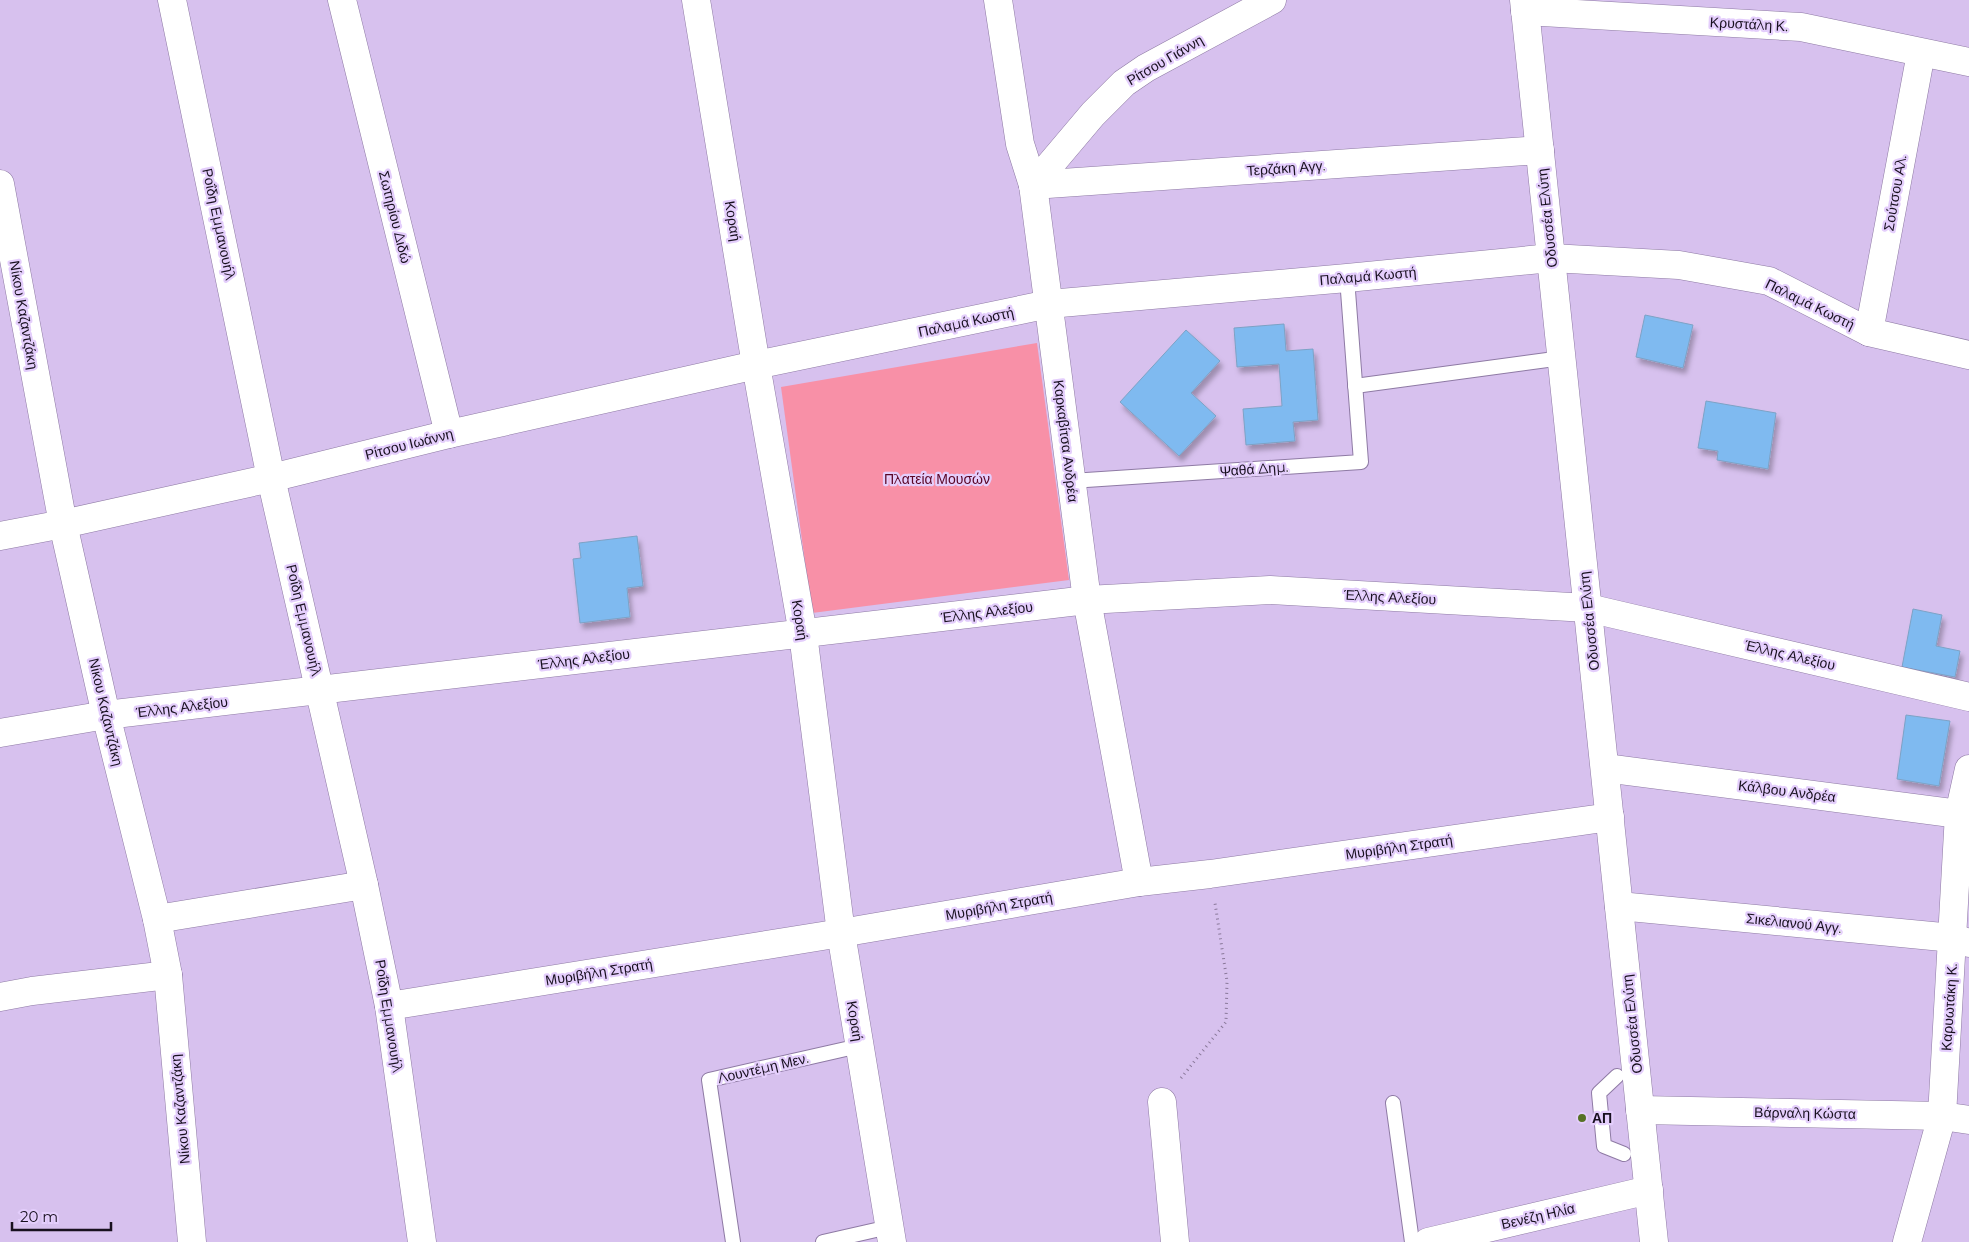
<svg xmlns="http://www.w3.org/2000/svg" width="1969" height="1242" font-family="Montserrat,sans-serif">
	<defs>
		<filter id="shadow"><feDropShadow dx="3" dy="5.5" stdDeviation="2.5" flood-color="#0004"/></filter>
	</defs>
	<rect width="100%" height="100%" fill="#d7c1ee"/>
	<polygon fill="#f890a7" points="1037,343 1069,580 812,613 781,387"/>
	<g fill="#7fbaf0" stroke="#7da2c5" filter="url(#shadow)">
		<polygon points="1645,315 1693,325 1683,368 1636,357"/>
		<polygon points="1284,324 1286,351 1313,349 1318,420 1293,422 1295,441 1246,445 1243,409 1282,406 1279,364 1237,367 1234,328"/>
		<polygon points="1186,330 1220,361 1191,393 1216,416 1179,456 1120,402"/>
		<polygon points="1706,401 1776,413 1768,469 1717,460 1718,451 1698,448"/>
		<polygon points="637,536 643,586 627,588 630,617 580,623 573,559 581,558 579,543"/>
		<polygon points="1913,609 1942,615 1936,646 1960,651 1955,677 1902,667"/>
		<polygon points="1906,715 1950,721 1939,786 1897,779"/>
	</g>
	<g fill="none" stroke-linecap="round" stroke-linejoin="round">
		<g stroke="#8e7aa4" stroke-width="16">
			<g id="lane">
				<polyline points="1355,386 1562,358"/>
				<polyline points="1071,481 1361,462 1347,278"/>
				<polyline points="1617,1076 1599,1093 1604,1146 1624,1154"/>
				<polyline points="1393,1103 1412,1242"/>
				<polyline points="733,1242 709,1080 859,1046"/>
				<polyline points="823,1242 889,1227"/>
			</g>
		</g>
		<g stroke="#8e7aa4" stroke-width="29">
			<g id="street">
				<polyline points="172,0 271,478 364,885 389,1006 422,1242"/>
				<polyline points="342,0 449,434"/>
				<polyline points="696,0 756,365 803,634 841,933 892,1242"/>
				<polyline points="998,0 1020,144 1033,185 1087,600 1139,882"/>
				<polyline points="1525,11 1801,27 1969,62"/>
				<polyline points="0,184 63,524 106,715 157,919 168,975 192,1242"/>
				<polyline points="1033,185 1540,150"/>
				<polyline points="1033,185 1093,114 1124,83 1146,68 1272,0"/>
				<polyline points="1869,332 1921,53"/>
				<polyline points="0,536 63,524 271,478 449,434 756,365 1049,304 1347,278 1551,258 1679,265 1769,281 1869,332 1969,355"/>
				<polyline points="0,733 106,715 1087,600 1270,590 1588,608 1969,697"/>
				<polyline points="1605,768 1959,814 1969,817"/>
				<polyline points="1619,906 1953,938 1969,943"/>
				<polyline points="157,919 364,885"/>
				<polyline points="0,997 32,991 168,975"/>
				<polyline points="389,1006 841,933 1139,882 1210,874 1610,817"/>
				<polyline points="1162,1102 1175,1242"/>
				<polyline points="1640,1110 1942,1116 1969,1120"/>
				<polyline points="1428,1242 1649,1190"/>
				<polyline points="1907,1242 1942,1116 1959,814 1969,769"/>
			</g>
		</g>
		<g stroke="#8e7aa4" stroke-width="29">
			<polyline id="secondary" points="1524,0 1654,1242"/>
		</g>
		<polyline stroke="#8a799a" stroke-width="3" stroke-dasharray="1 4" stroke-linecap="butt" points="1181,1078 1226,1022 1227,981 1215,903"/>
		<use href="#lane" stroke="#fff" stroke-width="14"/>
		<use href="#street" stroke="#fff" stroke-width="28"/>
		<use href="#secondary" stroke="#fff" stroke-width="28"/>
	</g>
	<circle fill="#567125" stroke="#e4cefc" stroke-width="2" cx="1582" cy="1118" r="5"/>
	<g text-anchor="middle" stroke-width="4.5" stroke-linejoin="round" paint-order="stroke">
		<g font-size="14" fill="#18101f" stroke="#e4cefc">
			<text transform="translate(1749 24) rotate(3)" y="5">Κρυστάλη Κ.</text>
			<text transform="translate(1165 60) rotate(-30)" y="5">Ρίτσου Γιάννη</text>
			<text transform="translate(1286 168) rotate(-4)" y="5">Τερζάκη Αγγ.</text>
			<text transform="translate(1895 193) rotate(-80)" y="5">Σούτσου Αλ.</text>
			<text transform="translate(395 217) rotate(76)" y="5">Σωτηρίου Διδώ</text>
			<text transform="translate(1547 218) rotate(-96)" y="5">Οδυσσέα Ελύτη</text>
			<text transform="translate(733 221) rotate(81)" y="5">Κοραή</text>
			<text transform="translate(219 224) rotate(78)" y="5">Ροΐδη Εμμανουήλ</text>
			<text transform="translate(1368 276) rotate(-5)" y="5">Παλαμά Κωστή</text>
			<text transform="translate(1810 304) rotate(26)" y="5">Παλαμά Κωστή</text>
			<text transform="translate(24 315) rotate(80)" y="5">Νίκου Καζαντζάκη</text>
			<text transform="translate(966 322) rotate(-12)" y="5">Παλαμά Κωστή</text>
			<text transform="translate(1066 441) rotate(83)" y="5">Καρκαβίτσα Ανδρέα</text>
			<text transform="translate(409 444) rotate(-14)" y="5">Ρίτσου Ιωάννη</text>
			<text transform="translate(1254 469) rotate(-4)" y="5">Ψαθά Δημ.</text>
			<text transform="translate(1390 597) rotate(3)" y="5">Έλλης Αλεξίου</text>
			<text transform="translate(987 612) rotate(-7)" y="5">Έλλης Αλεξίου</text>
			<text transform="translate(304 620) rotate(77)" y="5">Ροΐδη Εμμανουήλ</text>
			<text transform="translate(800 620) rotate(81)" y="5">Κοραή</text>
			<text transform="translate(1589 621) rotate(-96)" y="5">Οδυσσέα Ελύτη</text>
			<text transform="translate(1790 655) rotate(13)" y="5">Έλλης Αλεξίου</text>
			<text transform="translate(584 659) rotate(-7)" y="5">Έλλης Αλεξίου</text>
			<text transform="translate(182 707) rotate(-7)" y="5">Έλλης Αλεξίου</text>
			<text transform="translate(106 712) rotate(77)" y="5">Νίκου Καζαντζάκη</text>
			<text transform="translate(1787 791) rotate(7)" y="5">Κάλβου Ανδρέα</text>
			<text transform="translate(1399 847) rotate(-8)" y="5">Μυριβήλη Στρατή</text>
			<text transform="translate(999 906) rotate(-10)" y="5">Μυριβήλη Στρατή</text>
			<text transform="translate(1794 923) rotate(6)" y="5">Σικελιανού Αγγ.</text>
			<text transform="translate(599 972) rotate(-9)" y="5">Μυριβήλη Στρατή</text>
			<text transform="translate(1949 1007) rotate(-86)" y="5">Καρυωτάκη Κ.</text>
			<text transform="translate(389 1016) rotate(81)" y="5">Ροΐδη Εμμανουήλ</text>
			<text transform="translate(855 1021) rotate(81)" y="5">Κοραή</text>
			<text transform="translate(1632 1024) rotate(-96)" y="5">Οδυσσέα Ελύτη</text>
			<text transform="translate(763 1068) rotate(-13)" y="5">Λουντέμη Μεν.</text>
			<text transform="translate(180 1109) rotate(-95)" y="5">Νίκου Καζαντζάκη</text>
			<text transform="translate(1805 1113) rotate(1)" y="5">Βάρναλη Κώστα</text>
			<text transform="translate(1538 1216) rotate(-13)" y="5">Βενέζη Ηλία</text>
		</g>
		<g font-size="14" fill="#5a0525" stroke="#e4cefc">
			<text x="937" y="484">Πλατεία Μουσών</text>
		</g>
		<g font-size="14" font-weight="bold" fill="#18101f" stroke="#e4cefc" text-anchor="start">
			<text x="1592" y="1123">ΑΠ</text>
		</g>
	</g>
	<path d="M12 1222v8h99v-8" fill="none" stroke="#18101f" stroke-width="2.5"/>
	<text x="20" y="1222" font-size="15" fill="#18101f" stroke="#e4cefc" stroke-width="4" paint-order="stroke">20 m</text>
</svg>
